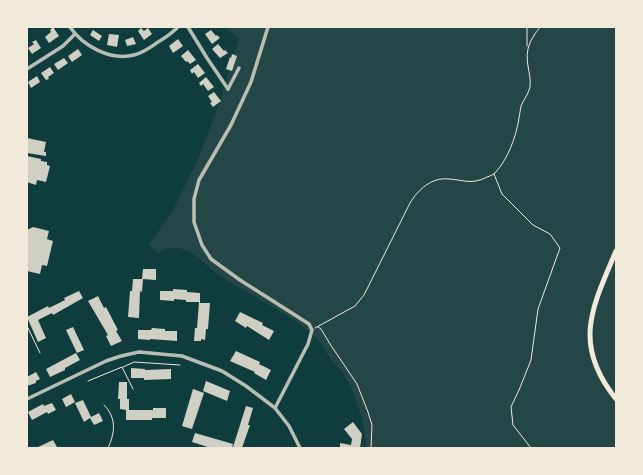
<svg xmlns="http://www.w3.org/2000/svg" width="643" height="475" font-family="'Alegreya Sans',sans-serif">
	<rect width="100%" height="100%" fill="#0f3d3e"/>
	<path fill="#244646" d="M225,27h391v421h-250c0,-22 -11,-57 -23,-75 -3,-4 -7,-7 -10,-11 -8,-10 -12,-21 -22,-29 -25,-21 -55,-35 -83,-52 -5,-4 -12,-7 -17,-12 -11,-9 -23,-23 -39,-21 -5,0 -10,3 -14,5l-9,-8 24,-35 27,-55 21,-57 18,-59z"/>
	<g fill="#cfcfc3">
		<polygon points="53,27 59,36 49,43 45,37 51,32 50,30"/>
		<polygon points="141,28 144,31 148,28 152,34 144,40 138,31"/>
		<polygon points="93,30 102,36 99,41 90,35"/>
		<polygon points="211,30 216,36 217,35 220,38 212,44 205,34"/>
		<polygon points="109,34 119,35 117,47 107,45"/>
		<polygon points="133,37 136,44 127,46 125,40"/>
		<polygon points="178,39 183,46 173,53 169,46"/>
		<polygon points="36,40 41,48 32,54 28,48 34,44 32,42"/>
		<polygon points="218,44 224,51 225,50 228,53 220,58 212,49"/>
		<polygon points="78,49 82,55 72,62 68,56"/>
		<polygon points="188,50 196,60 190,64 187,61 186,62 181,56"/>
		<polygon points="232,54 237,56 232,71 226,69 230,57 231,58"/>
		<polygon points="64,58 68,63 58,70 54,64"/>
		<polygon points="198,64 205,73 198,78 194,72 192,74 190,70"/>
		<polygon points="50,67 54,73 48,77 49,79 46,80 41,73"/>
		<polygon points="37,76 40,82 31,88 28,82"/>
		<polygon points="206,77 214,87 208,91 203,84 201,86 199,83"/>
		<polygon points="214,92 221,101 213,107 210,103 212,102 208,96"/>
		<polygon points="27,138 46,142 44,152 46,152 46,156 27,153"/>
		<polygon points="27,156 41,159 41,161 47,162 47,165 50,166 46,182 37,180 36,185 27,182"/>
		<polygon points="33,227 49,231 47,239 53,241 47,266 42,265 40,274 27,271 27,230"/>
		<polygon points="143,269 156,269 156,280 142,279"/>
		<polygon points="133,279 143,279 142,292 140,291 139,318 128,317 130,291 132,291"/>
		<polygon points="173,289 187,290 187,292 200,293 200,303 210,303 208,329 206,329 205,340 201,339 201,341 194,341 195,328 197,328 199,302 186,302 186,300 174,299 174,301 160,300 160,291 173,291"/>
		<polygon points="79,291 83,298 53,315 52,313 38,320 46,338 38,342 27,317 48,306 49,308 65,300 64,298"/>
		<polygon points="98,296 104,308 106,307 118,330 116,331 122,341 111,346 106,336 108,335 88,301"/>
		<polygon points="240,312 263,323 262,325 274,331 269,340 247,326 246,328 235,321"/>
		<polygon points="73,327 84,350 77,353 66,330"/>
		<polygon points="152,328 165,329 165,331 177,331 177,341 150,339 150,340 138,339 138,330 151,330"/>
		<polygon points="236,351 260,362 259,364 271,370 266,380 254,373 255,372 230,361"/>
		<polygon points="76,353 80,360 65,368 65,370 50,377 46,369"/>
		<polygon points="131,368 145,369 145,370 171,369 171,379 144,380 144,378 131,378"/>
		<polygon points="36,372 40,379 36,381 36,383 27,386 27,377"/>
		<polygon points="206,381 230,391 227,401 203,391"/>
		<polygon points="119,382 127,382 127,399 129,399 129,410 153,410 153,408 166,408 166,418 152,418 152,420 126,420 126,410 120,409 120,399 118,399"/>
		<polygon points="193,389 204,393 192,429 182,426"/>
		<polygon points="71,394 75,402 66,407 62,399"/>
		<polygon points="83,400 91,417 99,413 103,421 94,425 90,418 84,422 75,403"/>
		<polygon points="52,403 56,410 48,414 47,412 32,420 28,412 43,404 44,406"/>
		<polygon points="246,406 253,408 248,425 250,425 242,448 237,448 233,447"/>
		<polygon points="353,422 362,434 360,448 340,448 340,443 351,445 352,439 344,429"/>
		<polygon points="195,433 233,444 232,448 211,448 192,442"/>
		<polygon points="53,440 57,447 36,448"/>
	</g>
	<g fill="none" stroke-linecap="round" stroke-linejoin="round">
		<g stroke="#f1e9da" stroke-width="1">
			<polyline points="527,46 527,27"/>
			<polyline points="494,174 502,194 533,225 550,234 560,248 538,309 531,360 519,390 511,407 513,425 531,448"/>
			<polyline points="27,326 40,353"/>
			<polyline points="318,327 321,329 330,344 357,384 368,412 372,425 371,448"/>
			<path d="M315,328l40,-22 9,-11 46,-92c8,-13 21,-26 39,-24 15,1 23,6 38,-2 3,-1 6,-2 8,-4 13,-14 21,-36 24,-55 1,-4 1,-8 2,-12 3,-7 7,-11 9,-19 1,-8 -1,-14 -2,-21 -3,-17 2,-26 12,-39"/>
			<polyline points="123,367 134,362 180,365"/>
			<polyline points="88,381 122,367 133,389"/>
			<path d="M104,405c13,13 11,28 4,43"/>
		</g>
		<g stroke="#b8beb3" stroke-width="3.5">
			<path d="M70,27c13,19 40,34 64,28 9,-2 17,-8 24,-13 7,-4 14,-9 20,-15"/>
			<polyline points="188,27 207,58 228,89"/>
			<polyline points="268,27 251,82 231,125 199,180 194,199 194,222 202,245 211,259 240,280 309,324 312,330 308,344 275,408"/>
			<polyline points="27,69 63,46 75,34"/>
			<polyline points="228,89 239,68"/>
			<polyline points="27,399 106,361 121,356 139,352 182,356 222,371 246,386 275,408 289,426 300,448"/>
		</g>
		<path stroke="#f1e9da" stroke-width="5" d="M616,251c-24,57 -44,93 0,148"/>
	</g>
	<rect width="643" height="475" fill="none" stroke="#f1e9da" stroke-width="56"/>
</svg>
